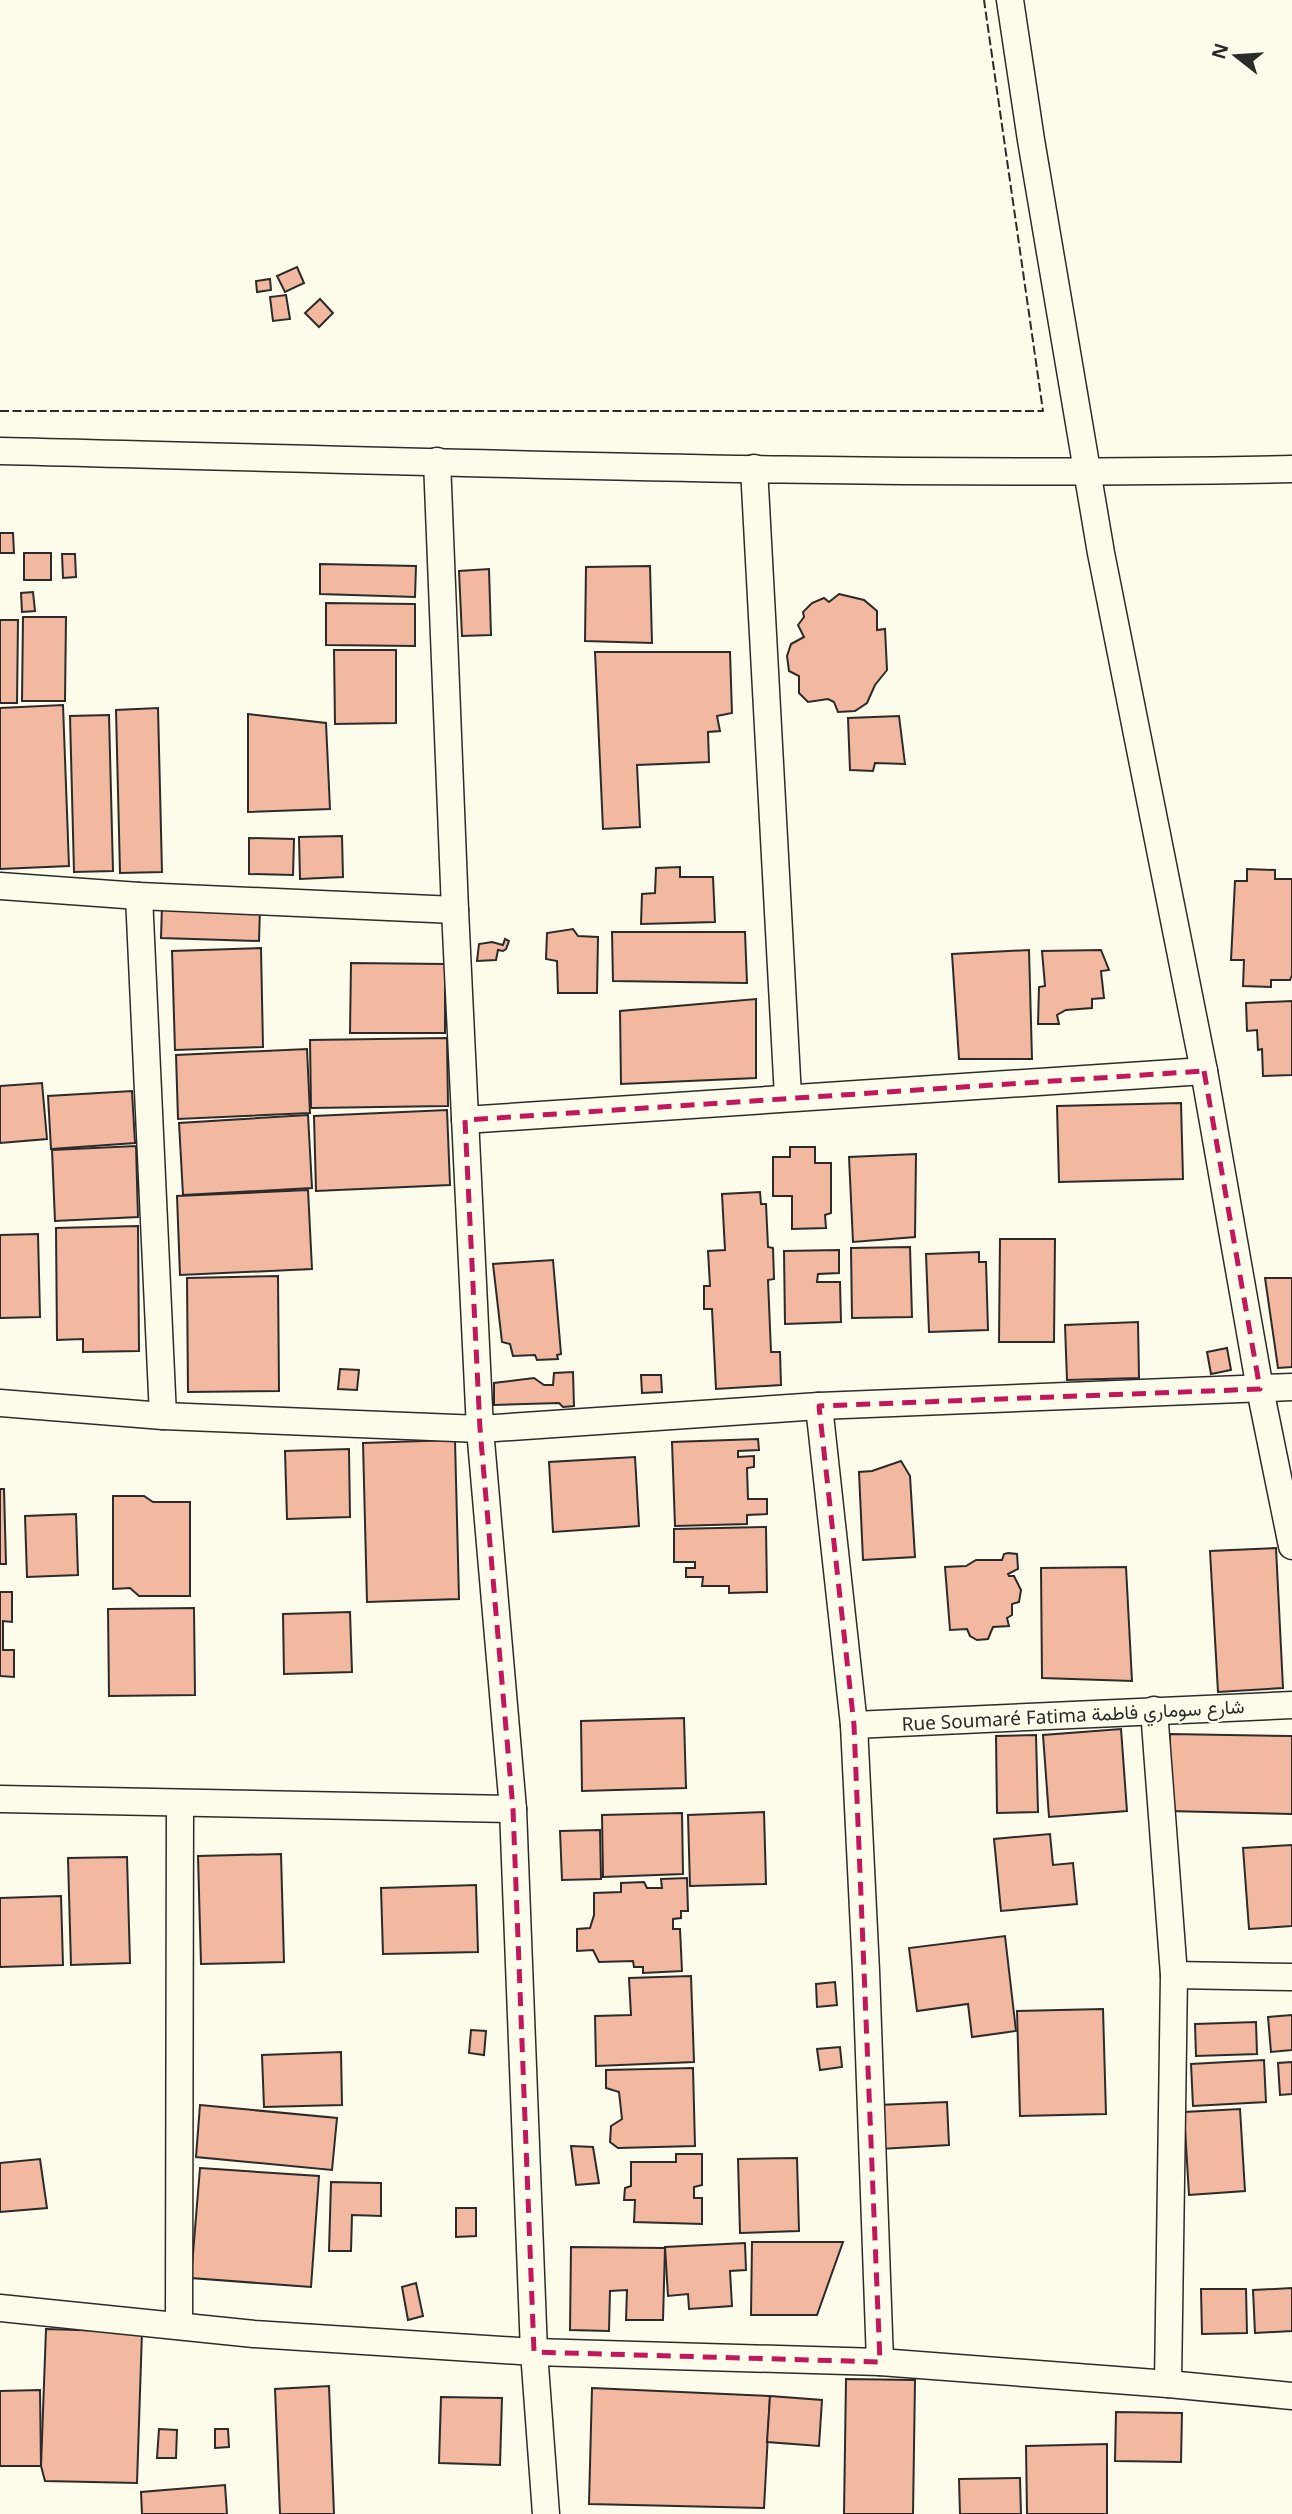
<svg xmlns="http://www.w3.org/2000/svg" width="1292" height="2514" font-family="'Noto Sans',Vazirmatn,sans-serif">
	<rect width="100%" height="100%" fill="#fdfbea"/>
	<g fill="#f2b8a0" stroke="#2b2b2b" stroke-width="2">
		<polygon points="297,267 304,283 285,292 277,276"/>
		<polygon points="270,279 271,290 257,292 256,281"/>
		<polygon points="286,295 290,319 273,321 270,297"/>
		<polygon points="320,299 333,313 319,327 305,313"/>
		<polygon points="0,533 13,533 14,553 0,553"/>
		<rect x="24" y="553" width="27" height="27"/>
		<polygon points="62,554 75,554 76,577 63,578"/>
		<polygon points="320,564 416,566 415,597 320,594"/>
		<polygon points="650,566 652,643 585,641 586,567"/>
		<polygon points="489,569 491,635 462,636 459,571"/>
		<polygon points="33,592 35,611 22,612 21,593"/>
		<polygon points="839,594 864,600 877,611 877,630 885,629 887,670 875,685 867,703 855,711 838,712 834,702 828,699 808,702 799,693 799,676 789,671 787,656 791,644 804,637 798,625 804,617 803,612 812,603 824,598 829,602"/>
		<polygon points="326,603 415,604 415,646 326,645"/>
		<polygon points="23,617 66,617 65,701 22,701"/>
		<polygon points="0,620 18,620 17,703 0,703"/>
		<polygon points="334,650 396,650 396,723 335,724"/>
		<polygon points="595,652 730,652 732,713 717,716 720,731 708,732 709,762 637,765 640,827 603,829"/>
		<polygon points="63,705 69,866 0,869 0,708"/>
		<polygon points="158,708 162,872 120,873 116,710"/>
		<polygon points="248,714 326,723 330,809 248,812"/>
		<polygon points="109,715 113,871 74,872 70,716"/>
		<polygon points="899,716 905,764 875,763 873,771 850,770 848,718"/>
		<polygon points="342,836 343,877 300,879 299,837"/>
		<polygon points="249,838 294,839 293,875 249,874"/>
		<polygon points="680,867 680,877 713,877 715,922 641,924 642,894 655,893 656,868"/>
		<polygon points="1247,869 1275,870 1275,879 1292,879 1292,975 1290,980 1271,980 1271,987 1243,986 1244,960 1231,960 1235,881 1247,881"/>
		<polygon points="162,905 260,908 259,941 161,938"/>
		<polygon points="573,929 578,936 598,937 597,993 558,993 557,961 546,959 547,933"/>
		<polygon points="612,932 745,932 747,983 613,981"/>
		<polygon points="505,939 509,941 506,949 503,951 498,950 496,960 477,961 479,944 492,942 503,945"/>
		<polygon points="261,948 263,1047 175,1050 172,951"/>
		<polygon points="1029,950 1032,1059 959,1059 952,954"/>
		<polygon points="1101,950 1109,970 1101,971 1104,998 1092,999 1092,1008 1066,1010 1057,1015 1059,1024 1038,1024 1039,987 1045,986 1042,951"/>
		<polygon points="351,963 445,964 445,1033 350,1033"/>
		<polygon points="756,999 756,1078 621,1084 620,1011"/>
		<polygon points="1292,1001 1292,1075 1263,1076 1262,1049 1258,1050 1257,1030 1247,1031 1246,1003"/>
		<polygon points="447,1038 448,1106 311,1108 310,1040"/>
		<polygon points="307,1049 310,1113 178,1119 176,1055"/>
		<polygon points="42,1083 47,1139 0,1143 0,1086"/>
		<polygon points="132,1091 135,1143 51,1149 48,1096"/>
		<polygon points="1181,1103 1183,1179 1059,1182 1057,1106"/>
		<polygon points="447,1110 450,1185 316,1191 314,1116"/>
		<polygon points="308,1115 312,1188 183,1195 179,1123"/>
		<polygon points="136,1146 138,1217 55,1221 52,1150"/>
		<polygon points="790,1147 815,1147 815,1163 831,1163 831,1213 825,1215 826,1228 792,1229 792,1196 773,1196 773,1157 790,1157"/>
		<polygon points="916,1154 915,1237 853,1242 849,1157"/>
		<polygon points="308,1190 312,1269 180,1275 177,1196"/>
		<polygon points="760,1192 761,1204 766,1204 768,1247 773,1248 774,1279 768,1280 771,1352 780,1352 781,1385 716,1389 712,1309 704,1309 704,1286 710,1286 708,1251 725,1250 722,1194"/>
		<polygon points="138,1226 139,1351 83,1352 83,1339 57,1340 56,1228"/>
		<polygon points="38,1234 40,1317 0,1318 0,1235"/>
		<polygon points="1000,1239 1055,1239 1054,1342 999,1342"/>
		<polygon points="910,1247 912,1317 852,1318 851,1248"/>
		<polygon points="839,1250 839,1273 818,1274 817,1282 840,1282 841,1322 785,1324 784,1251"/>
		<polygon points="979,1252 979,1262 986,1262 988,1330 929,1332 926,1254"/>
		<polygon points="553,1260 561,1354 557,1355 558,1359 537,1360 535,1355 513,1356 510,1344 502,1342 493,1264"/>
		<polygon points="278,1276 279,1391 188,1392 187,1278"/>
		<polygon points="1265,1278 1292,1278 1292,1367 1278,1368"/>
		<polygon points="1138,1322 1139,1378 1067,1380 1065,1325"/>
		<polygon points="1227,1348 1231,1370 1211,1374 1207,1352"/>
		<polygon points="340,1369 359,1370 357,1390 338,1389"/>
		<polygon points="573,1372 574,1406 563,1407 559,1403 494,1405 494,1383 534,1378 544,1385 553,1385 554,1373"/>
		<polygon points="641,1375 661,1375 662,1392 642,1393"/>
		<polygon points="758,1439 759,1450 738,1451 738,1457 754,1456 754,1467 747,1468 748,1499 767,1499 767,1514 747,1515 747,1524 675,1526 672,1442"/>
		<polygon points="455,1440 459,1599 367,1602 363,1443"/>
		<polygon points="349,1449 350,1517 287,1519 285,1451"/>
		<polygon points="635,1457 639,1526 553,1532 549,1462"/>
		<polygon points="901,1461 910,1476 915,1557 863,1560 859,1472 872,1471"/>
		<polygon points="0,1489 4,1489 6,1564 0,1564"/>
		<polygon points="113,1496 144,1496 153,1502 190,1502 190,1596 139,1596 130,1588 113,1589"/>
		<polygon points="76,1514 78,1575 27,1577 25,1516"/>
		<polygon points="766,1527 767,1592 729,1593 729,1586 702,1586 703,1577 686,1577 686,1568 695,1568 695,1562 674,1562 674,1529"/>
		<polygon points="1276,1548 1283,1688 1218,1692 1210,1551"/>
		<polygon points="1008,1553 1017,1554 1018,1569 1008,1574 1009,1576 1014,1576 1021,1590 1019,1602 1012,1604 1012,1615 1007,1618 1009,1626 993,1627 988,1639 977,1640 970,1636 967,1629 950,1630 945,1567 966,1566 976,1560 1002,1560 1004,1554"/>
		<polygon points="1126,1567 1132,1681 1042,1678 1041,1568"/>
		<polygon points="0,1592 12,1592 12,1622 3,1621 3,1650 14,1650 14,1677 0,1676"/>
		<polygon points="194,1608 195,1695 109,1696 108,1609"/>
		<polygon points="350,1612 352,1672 284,1674 283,1614"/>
		<polygon points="684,1718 686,1788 582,1791 581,1721"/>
		<polygon points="1121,1729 1127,1811 1049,1817 1043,1735"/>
		<polygon points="1170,1734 1292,1736 1292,1814 1168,1811"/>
		<polygon points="1036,1735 1038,1812 997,1813 996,1736"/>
		<polygon points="764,1812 766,1884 690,1886 688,1815"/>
		<polygon points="682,1813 683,1874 603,1877 602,1815"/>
		<polygon points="600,1830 601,1879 562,1880 560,1831"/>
		<polygon points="1050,1834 1053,1865 1073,1863 1077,1904 1001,1911 994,1839"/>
		<polygon points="1292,1845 1292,1926 1249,1929 1243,1848"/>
		<polygon points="281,1854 284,1962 201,1964 198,1856"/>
		<polygon points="127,1857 130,1963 71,1965 68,1858"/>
		<polygon points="687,1878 688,1911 681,1911 681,1918 673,1919 673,1929 680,1929 682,1971 643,1973 643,1967 634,1967 633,1961 599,1962 593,1950 577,1951 577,1929 590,1928 594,1915 594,1893 621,1892 621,1883 644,1882 647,1888 662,1888 661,1879"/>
		<polygon points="476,1885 478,1952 383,1954 381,1888"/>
		<polygon points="61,1896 63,1965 0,1967 0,1898"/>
		<polygon points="1005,1936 1016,2031 972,2037 968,2004 917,2011 909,1948"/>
		<polygon points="691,1976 694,2062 596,2066 595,2016 631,2015 629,1978"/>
		<polygon points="835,1982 837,2005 817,2007 816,1984"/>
		<polygon points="1103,2009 1106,2114 1020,2116 1017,2011"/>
		<polygon points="1292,2015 1292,2050 1271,2052 1268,2017"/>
		<polygon points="1256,2022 1257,2054 1196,2056 1195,2024"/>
		<polygon points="471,2030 486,2031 484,2055 469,2053"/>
		<polygon points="840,2047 842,2067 820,2070 817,2049"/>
		<polygon points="341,2052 342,2105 264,2107 262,2055"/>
		<polygon points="1264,2060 1266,2102 1193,2106 1191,2064"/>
		<polygon points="1292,2062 1292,2094 1280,2095 1278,2063"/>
		<polygon points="693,2068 695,2146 618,2148 610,2142 611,2126 622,2119 619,2092 606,2088 606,2070"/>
		<polygon points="947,2102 949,2145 880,2149 878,2105"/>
		<polygon points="200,2105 337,2118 332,2170 196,2157"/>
		<polygon points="1240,2109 1245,2191 1189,2195 1184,2112"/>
		<polygon points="571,2146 593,2147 599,2183 576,2185"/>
		<polygon points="676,2154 702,2154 702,2185 694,2187 694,2198 702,2198 702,2224 634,2222 635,2200 624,2200 625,2188 631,2186 631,2162 676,2162"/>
		<polygon points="797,2158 799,2231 740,2233 738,2159"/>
		<polygon points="40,2159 47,2208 0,2212 0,2163"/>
		<polygon points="200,2168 319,2176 311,2287 191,2278"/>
		<polygon points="331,2182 381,2183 381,2216 352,2215 351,2251 329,2251"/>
		<polygon points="456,2208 476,2208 476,2236 456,2237"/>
		<polygon points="752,2242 843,2242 817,2315 751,2315"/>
		<polygon points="745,2243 746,2270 730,2271 732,2306 689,2309 688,2294 668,2296 665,2247"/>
		<polygon points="571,2247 665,2248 663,2320 626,2320 627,2290 610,2291 609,2331 570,2330"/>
		<polygon points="416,2283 423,2316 408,2320 402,2287"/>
		<polygon points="1292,2288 1292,2331 1255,2333 1253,2290"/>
		<polygon points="1201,2289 1246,2289 1247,2333 1202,2334"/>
		<polygon points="46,2329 142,2332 137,2483 45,2481 41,2466"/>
		<polygon points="846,2379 915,2380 913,2514 844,2514"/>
		<polygon points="329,2386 334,2514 280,2514 275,2389"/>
		<polygon points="592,2388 770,2396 764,2508 589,2504"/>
		<polygon points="40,2390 41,2466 0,2466 0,2391"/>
		<polygon points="770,2396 822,2400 819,2446 767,2442"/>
		<polygon points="441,2397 502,2398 500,2465 439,2463"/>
		<polygon points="1116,2412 1182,2413 1181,2462 1115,2461"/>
		<polygon points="159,2429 177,2430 176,2458 157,2458"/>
		<polygon points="215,2429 228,2429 229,2447 215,2448"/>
		<polygon points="1107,2444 1107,2514 1027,2514 1026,2446"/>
		<polygon points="1020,2478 1021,2514 960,2514 959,2479"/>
		<polygon points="225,2485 227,2514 142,2514 141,2492"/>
	</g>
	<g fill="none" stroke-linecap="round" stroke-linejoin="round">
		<g stroke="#2b2b2b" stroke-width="29">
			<g id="street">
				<polyline points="1010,0 1031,140 1101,553 1204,1071 1260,1389 1292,1546"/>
				<path d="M0,451c430,10 861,27 1292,18"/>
				<polyline points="437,461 455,910 480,1429 513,1809 534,2352 546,2514"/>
				<polyline points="754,468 788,1097"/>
				<polyline points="0,886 139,896 455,910"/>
				<polyline points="139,896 163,1416"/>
				<polyline points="465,1120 1204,1071"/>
				<polyline points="0,1403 163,1416 480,1429 819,1406 1292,1387"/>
				<polyline points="819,1406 854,1725 866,1971 880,2362"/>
				<polyline points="1154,1710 1174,1975 1168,2384"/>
				<polyline points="854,1725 1292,1705"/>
				<polyline points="0,1799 513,1809"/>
				<polyline points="1174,1975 1292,1977"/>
				<polyline points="0,2308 254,2334 534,2352 880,2362 1168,2384 1292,2396"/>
				<polyline points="179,2326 180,1803"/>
			</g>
		</g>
		<use href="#street" stroke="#fdfbea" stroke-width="26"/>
		<polyline stroke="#2b2b2b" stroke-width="2" stroke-dasharray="9 3.5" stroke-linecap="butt" points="0,411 1043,411 984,0"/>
	</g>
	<path fill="none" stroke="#c2185b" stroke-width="5" stroke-dasharray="14 9" stroke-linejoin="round" d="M1204,1071l56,318 -441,17 35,319 26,637 -346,-10 -21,-543 -33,-380 -15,-309z"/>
	<g text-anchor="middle" stroke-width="5" stroke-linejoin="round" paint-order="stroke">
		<g font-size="19" fill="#2b2b2b" stroke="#fdfbea">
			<text transform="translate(1073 1715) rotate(-3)" y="7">Rue Soumaré Fatima شارع سوماري فاطمة</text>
		</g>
	</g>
	<g transform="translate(1236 56) rotate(287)" stroke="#fdfbea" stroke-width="5" paint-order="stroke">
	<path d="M0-5L12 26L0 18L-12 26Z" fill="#2b2b2b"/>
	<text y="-10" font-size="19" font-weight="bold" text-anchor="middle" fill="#2b2b2b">N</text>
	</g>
</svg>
